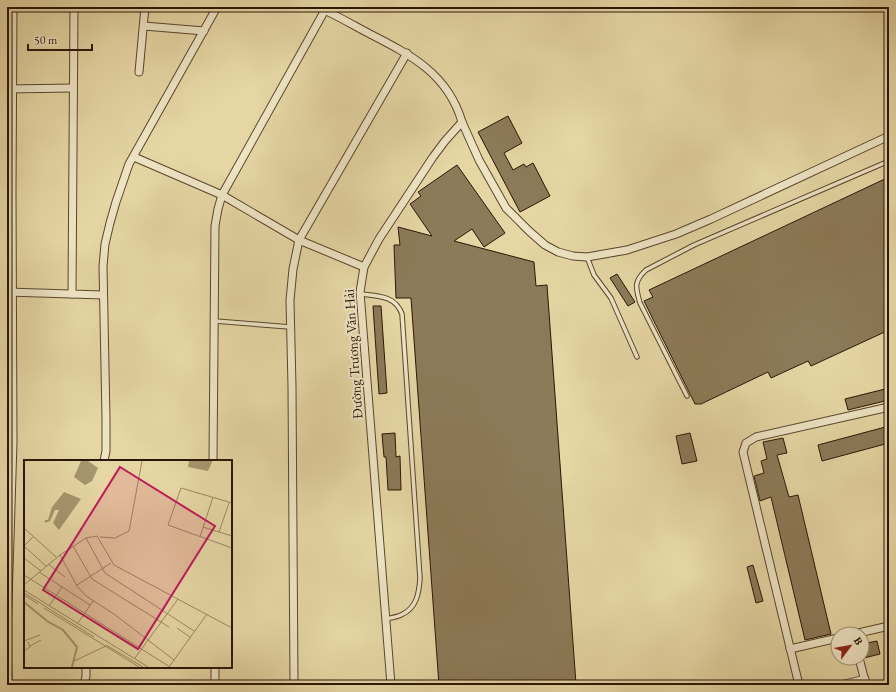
<svg xmlns="http://www.w3.org/2000/svg" width="896" height="692" font-family="'EB Garamond',serif">
	<rect width="100%" height="100%" fill="#e5d6a4"/>
	<filter id="stains"><feTurbulence type="fractalNoise" baseFrequency=".005" numOctaves="4"/><feColorMatrix values="0 0 0 0 .2 0 0 0 0 .09 0 0 0 0 .02 0 0 0 .5 -.17"/></filter>
	<radialGradient id="worn" r=".72"><stop offset=".6" stop-color="#630" stop-opacity="0"/><stop offset="1" stop-color="#630" stop-opacity=".3"/></radialGradient>
	<g fill="#8c7a58" stroke="#2b1605">
		<polygon points="508,116 522,143 504,153 513,170 524,164 526,167 533,163 550,196 520,212 478,132"/>
		<polygon points="457,165 505,233 484,247 472,229 454,241 534,262 536,286 547,285 576,684 439,685 411,298 396,298 394,245 400,245 398,227 432,236 410,204 421,196 418,192"/>
		<polygon points="889,177 889,330 811,366 808,361 771,378 768,372 701,404 695,404 644,301 653,297 649,290"/>
		<polygon points="617,274 635,302 628,306 610,278"/>
		<polygon points="373,306 381,306 387,393 379,394"/>
		<polygon points="889,388 889,400 848,410 845,399"/>
		<polygon points="889,426 889,443 822,461 818,445"/>
		<polygon points="395,433 396,457 400,456 401,490 388,490 386,457 384,457 382,434"/>
		<polygon points="690,433 697,461 682,464 676,436"/>
		<polygon points="783,438 787,453 777,455 789,497 798,495 831,634 805,640 771,497 760,501 754,476 764,473 761,461 767,459 763,442"/>
		<polygon points="753,565 763,601 756,603 747,567"/>
		<polygon points="877,641 880,654 864,658 862,653 862,644"/>
	</g>
	<g fill="none" stroke-linecap="round" stroke-linejoin="round">
		<g stroke="#5a462d" stroke-width="5.5">
			<g id="service">
				<polyline points="587,257 594,275 611,298 637,357"/>
				<path d="M361,294c16,2 34,1 41,20l18,264c-1,15 -3,30 -19,37 -4,2 -11,3 -15,4"/>
				<polyline points="215,321 290,327"/>
				<path d="M687,396l-47,-93c-4,-15 -7,-21 6,-33l48,-25 195,-84"/>
			</g>
		</g>
		<g stroke="#5a462d" stroke-width="9">
			<g id="minor">
				<path d="M318,7c18,8 35,18 52,27 41,21 78,40 92,88l-17,19 -12,16 -54,82 -15,28 -4,25 31,393"/>
				<polyline points="144,26 204,31"/>
				<polyline points="139,72 145,7"/>
				<polyline points="7,89 73,88"/>
				<polyline points="462,122 479,160 506,208 529,231 545,245 558,252 573,256 587,257 627,250 676,234 711,219 889,136"/>
				<polyline points="134,157 222,195 299,240 364,267"/>
				<polyline points="7,292 103,295"/>
				<polyline points="72,294 74,7"/>
				<polyline points="104,461 106,451 106,419 103,266 105,244 110,223 116,202 129,164 217,7"/>
				<polyline points="213,461 215,226 218,209 222,195 325,10"/>
				<polyline points="854,634 889,626"/>
				<polyline points="790,649 838,638"/>
				<polyline points="859,658 866,685"/>
				<polyline points="215,667 215,685"/>
				<polyline points="8,685 7,634 13,442 12,192 13,7"/>
				<polyline points="84,685 86,676 86,667"/>
				<polyline points="294,685 292,387 290,300 293,269 299,240 407,53"/>
				<polyline points="799,685 743,452 746,443 756,437 889,407"/>
				<polyline points="841,685 865,679"/>
			</g>
		</g>
		<use href="#service" stroke="#eee4c4" stroke-width="3.5"/>
		<use href="#minor" stroke="#eee4c4" stroke-width="7"/>
	</g>
	<g text-anchor="middle" stroke-width="4" stroke-linejoin="round" paint-order="stroke">
		<g font-size="14" fill="#2b1605" stroke="#eee4c4">
			<text transform="translate(353 354) rotate(-94)" y="5">Đường Trương Văn Hải</text>
		</g>
	</g>
	<g transform="translate(24 460)">
		<rect width="208" height="208" fill="#e5d6a4"/>
		<path d="M57,1h7l10,7 -6,13 -7,4 -11,-8zM165,1h23v1l-4,9 -20,-4zM40,32l17,7 -22,31 -6,-7 6,-13h-4l-5,11 -5,2v-3h3l4,-13z" fill="#a6956e"/>
		<path fill="none" stroke="#a6956e" stroke-width="2" d="M0,142l23,19 16,9 14,17 -5,20"/>
		<path fill="none" stroke="#9b8964" stroke-width="1" d="M208,43l-51,-15 -13,37 64,23M179,67l29,9M0,68l32,29M195,72l10,-29M9,77l-9,9 22,20M76,77l15,1 14,-7 13,-70M176,77l13,-40M62,78l19,35 89,58M49,86l19,33 77,48M36,95l17,31 9,10 28,18 60,46M0,98l17,13M24,104l17,13M15,112l51,33M0,115l146,92M0,125l36,-30 26,-17 11,-2 17,29 118,63M53,125l34,-22M0,130l124,77M0,133l70,44M0,135l14,9M25,146l13,-19M20,148l95,59M54,163l15,-22M153,168l13,9M0,181l16,-6M82,185l37,22M6,186l11,-6M0,191l6,-4 -2,-5M111,198l43,-59M50,201l32,-15M145,207l38,-53"/>
		<path fill="#c2185b" fill-opacity="0.15" stroke="#c2185b" stroke-width="2" d="M96,7l95,59 -77,123 -95,-59z"/>
		<rect width="208" height="208" fill="none" stroke="#2b1605" stroke-width="2"/>
	</g>
	<rect width="896" height="692" fill="none" stroke="#e5d6a4" stroke-width="24"/>
	<rect x="8" y="8" width="880" height="676" fill="none" stroke="#2b1605" stroke-width="2"/>
	<rect x="12" y="12" width="872" height="668" fill="none" stroke="#2b1605"/>
	<g transform="translate(850 646) rotate(58)"><circle r="19" fill="#eee4c4" stroke="#a09278"/>
	<path d="M0-3L7 15L0 10L-7 15Z" fill="#8f2418"/>
	<text y="-6" font-size="11" font-weight="bold" text-anchor="middle" fill="#2b1605">B</text>
	</g>
	<path d="M28 44v6h64v-6" fill="none" stroke="#2b1605" stroke-width="2"/>
	<text x="34" y="44" font-size="12" fill="#2b1605" stroke="#eee4c4" stroke-width="3" paint-order="stroke">50 m</text>
	<rect width="100%" height="100%" filter="url(#stains)"/>
	<rect width="100%" height="100%" fill="url(#worn)"/>
</svg>
